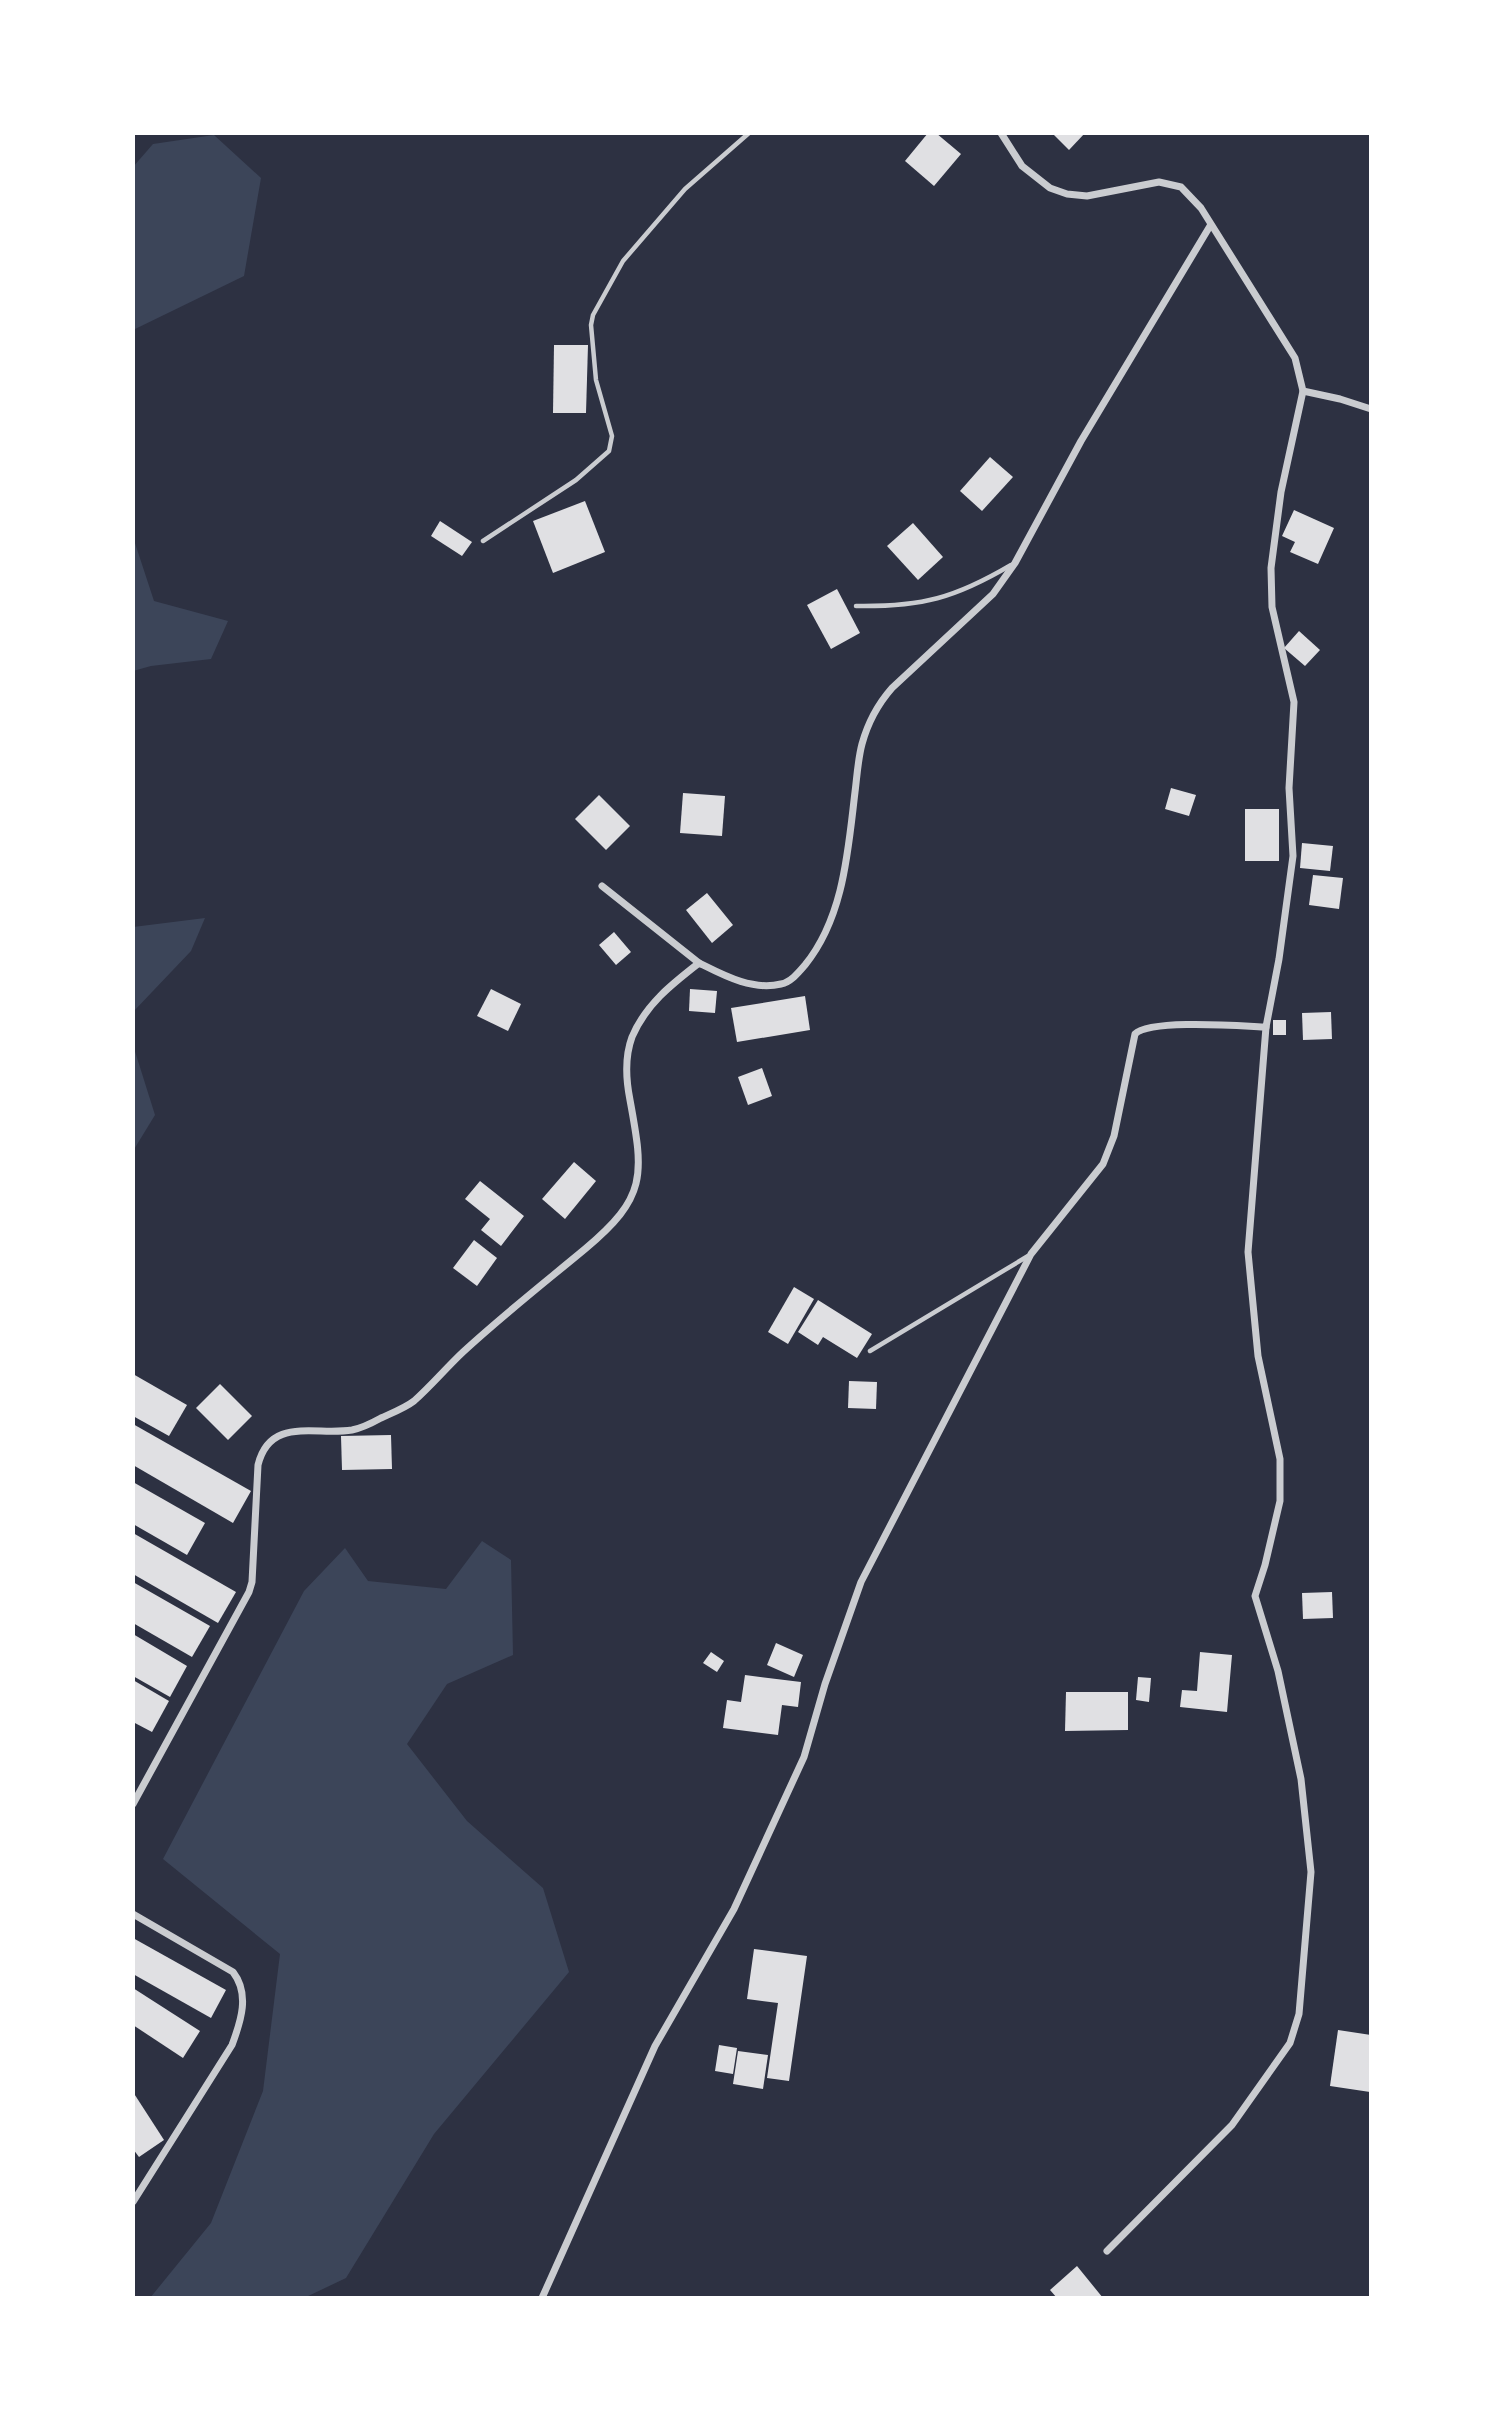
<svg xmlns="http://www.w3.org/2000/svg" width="1504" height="2431" font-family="'PT Sans Narrow',sans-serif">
	<rect width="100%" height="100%" fill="#2d3142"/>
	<g fill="#3c4559">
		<polygon points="214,135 261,178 244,276 133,330 133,167 153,144"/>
		<polygon points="133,537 154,601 228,621 211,659 151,666 133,671"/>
		<polygon points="205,918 191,951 133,1012 133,927"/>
		<polygon points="133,1045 155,1115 133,1151"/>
		<polygon points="482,1541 511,1560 513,1655 447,1684 407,1744 467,1821 543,1888 569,1972 434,2134 346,2278 304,2298 150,2298 211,2223 263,2091 280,1954 163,1859 304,1591 345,1548 368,1581 446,1589"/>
	</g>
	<g fill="#e0e0e3">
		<polygon points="928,133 936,133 961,154 934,186 905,161"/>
		<polygon points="1052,133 1085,133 1069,150"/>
		<polygon points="554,345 588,345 586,413 553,413"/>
		<polygon points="990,457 1013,477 982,511 960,491"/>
		<polygon points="585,501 605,552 553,573 533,521"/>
		<polygon points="1294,510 1334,528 1318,564 1290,552 1295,542 1282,536"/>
		<polygon points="440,521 472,542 462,556 431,536"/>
		<polygon points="913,523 943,557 918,580 887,546"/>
		<polygon points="837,589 860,633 831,649 807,605"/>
		<polygon points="1299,631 1320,650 1305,666 1284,648"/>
		<polygon points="1171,788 1196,795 1189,816 1165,809"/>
		<polygon points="683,793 725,796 722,836 680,833"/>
		<polygon points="599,795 630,826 606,850 575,819"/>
		<rect x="1245" y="809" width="34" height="52"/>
		<polygon points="1302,843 1333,846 1330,871 1300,868"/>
		<polygon points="1313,875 1343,878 1339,909 1309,905"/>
		<polygon points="707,893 733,925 712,943 686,910"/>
		<polygon points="614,932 631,952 616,965 599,945"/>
		<polygon points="491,989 521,1004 508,1031 477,1016"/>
		<polygon points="690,989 717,991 715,1013 689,1011"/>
		<polygon points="805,996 810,1030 737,1042 731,1008"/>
		<polygon points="1331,1012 1332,1039 1303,1040 1302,1013"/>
		<rect x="1273" y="1020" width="13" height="15"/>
		<polygon points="762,1068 772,1096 748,1105 738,1077"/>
		<polygon points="574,1162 596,1181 565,1219 542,1199"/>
		<polygon points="480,1181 524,1216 501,1246 481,1230 490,1219 465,1199"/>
		<polygon points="474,1240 497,1258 477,1286 453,1268"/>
		<polygon points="794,1287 814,1299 788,1344 768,1332"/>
		<polygon points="818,1300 872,1334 857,1358 823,1337 818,1345 798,1332"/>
		<polygon points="133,1374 187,1405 169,1436 133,1416"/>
		<polygon points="849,1381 877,1382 876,1409 848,1408"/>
		<polygon points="220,1384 252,1416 228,1440 196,1408"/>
		<polygon points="133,1424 251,1491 233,1523 133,1465"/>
		<polygon points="391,1435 392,1469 342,1470 341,1436"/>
		<polygon points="133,1482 205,1523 187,1555 133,1524"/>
		<polygon points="133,1533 236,1592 218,1623 133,1574"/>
		<polygon points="133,1582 210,1626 192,1657 133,1623"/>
		<polygon points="1332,1592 1333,1618 1303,1619 1302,1593"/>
		<polygon points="133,1634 187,1666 170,1697 133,1676"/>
		<polygon points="776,1643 803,1655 794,1677 767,1665"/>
		<polygon points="711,1652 724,1661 717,1672 703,1663"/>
		<polygon points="1200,1652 1232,1655 1227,1712 1180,1707 1182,1690 1197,1691"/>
		<polygon points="745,1675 801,1682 798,1707 782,1705 778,1735 723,1728 727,1700 741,1702"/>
		<polygon points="1138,1677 1151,1678 1149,1702 1136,1700"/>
		<polygon points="133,1680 169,1701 152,1732 133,1722"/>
		<polygon points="1066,1692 1128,1692 1128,1730 1065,1731"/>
		<polygon points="133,1938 226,1990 211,2018 133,1974"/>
		<polygon points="754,1949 807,1956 789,2081 767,2078 778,2003 747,1999"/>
		<polygon points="133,1988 200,2031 183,2058 133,2025"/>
		<polygon points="1338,2030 1371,2035 1370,2092 1330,2086"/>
		<polygon points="719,2045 737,2048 733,2074 715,2071"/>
		<polygon points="738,2051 768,2055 763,2089 733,2084"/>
		<polygon points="133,2092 164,2140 139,2157 133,2149"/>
		<polygon points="1077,2266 1103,2298 1057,2298 1050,2290"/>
	</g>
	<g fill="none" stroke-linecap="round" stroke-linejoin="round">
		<g stroke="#caccd0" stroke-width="4.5">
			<polyline points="483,541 576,480 609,451 612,436 596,380 591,325 593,315 623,261 685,189 749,133"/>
			<path d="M856,606c66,1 99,-8 155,-41"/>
			<polyline points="870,1351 1028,1256"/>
		</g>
		<g stroke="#caccd0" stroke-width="7">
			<polyline points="1001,133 1022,166 1050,188 1067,194 1087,196 1159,182 1181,187 1201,208 1295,358 1303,391 1340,399 1371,409"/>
			<polyline points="602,886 699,963"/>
			<path d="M133,1804l116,-212 3,-10 6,-117c12,-49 58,-29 94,-35 10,-2 20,-7 29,-12 11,-5 24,-10 33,-17 17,-15 32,-33 49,-49 39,-36 81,-69 122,-103 62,-52 59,-73 45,-149 -4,-20 -5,-44 2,-63 14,-33 40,-53 67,-74 24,12 53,28 82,21 10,-2 18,-12 24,-19 39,-48 43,-115 50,-173 2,-16 3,-33 7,-48 6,-22 16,-40 30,-56l101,-94 22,-31 66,-122 129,-215"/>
			<path d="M133,1914l100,58c17,22 8,49 -1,73l-99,157"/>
			<polyline points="1107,2251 1232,2125 1290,2043 1299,2014 1311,1872 1301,1779 1278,1671 1255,1596 1265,1565 1280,1501 1280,1459 1258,1356 1248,1252 1266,1027 1279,959 1293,856 1289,788 1294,702 1272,607 1271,568 1281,492 1303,391"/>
			<path d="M542,2298l113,-252 79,-137 70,-152 21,-73 36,-102 170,-328 72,-90 11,-28 21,-102c15,-15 106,-8 131,-7"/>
		</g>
	</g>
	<rect width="1504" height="2431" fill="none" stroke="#ffffff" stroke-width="270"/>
</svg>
